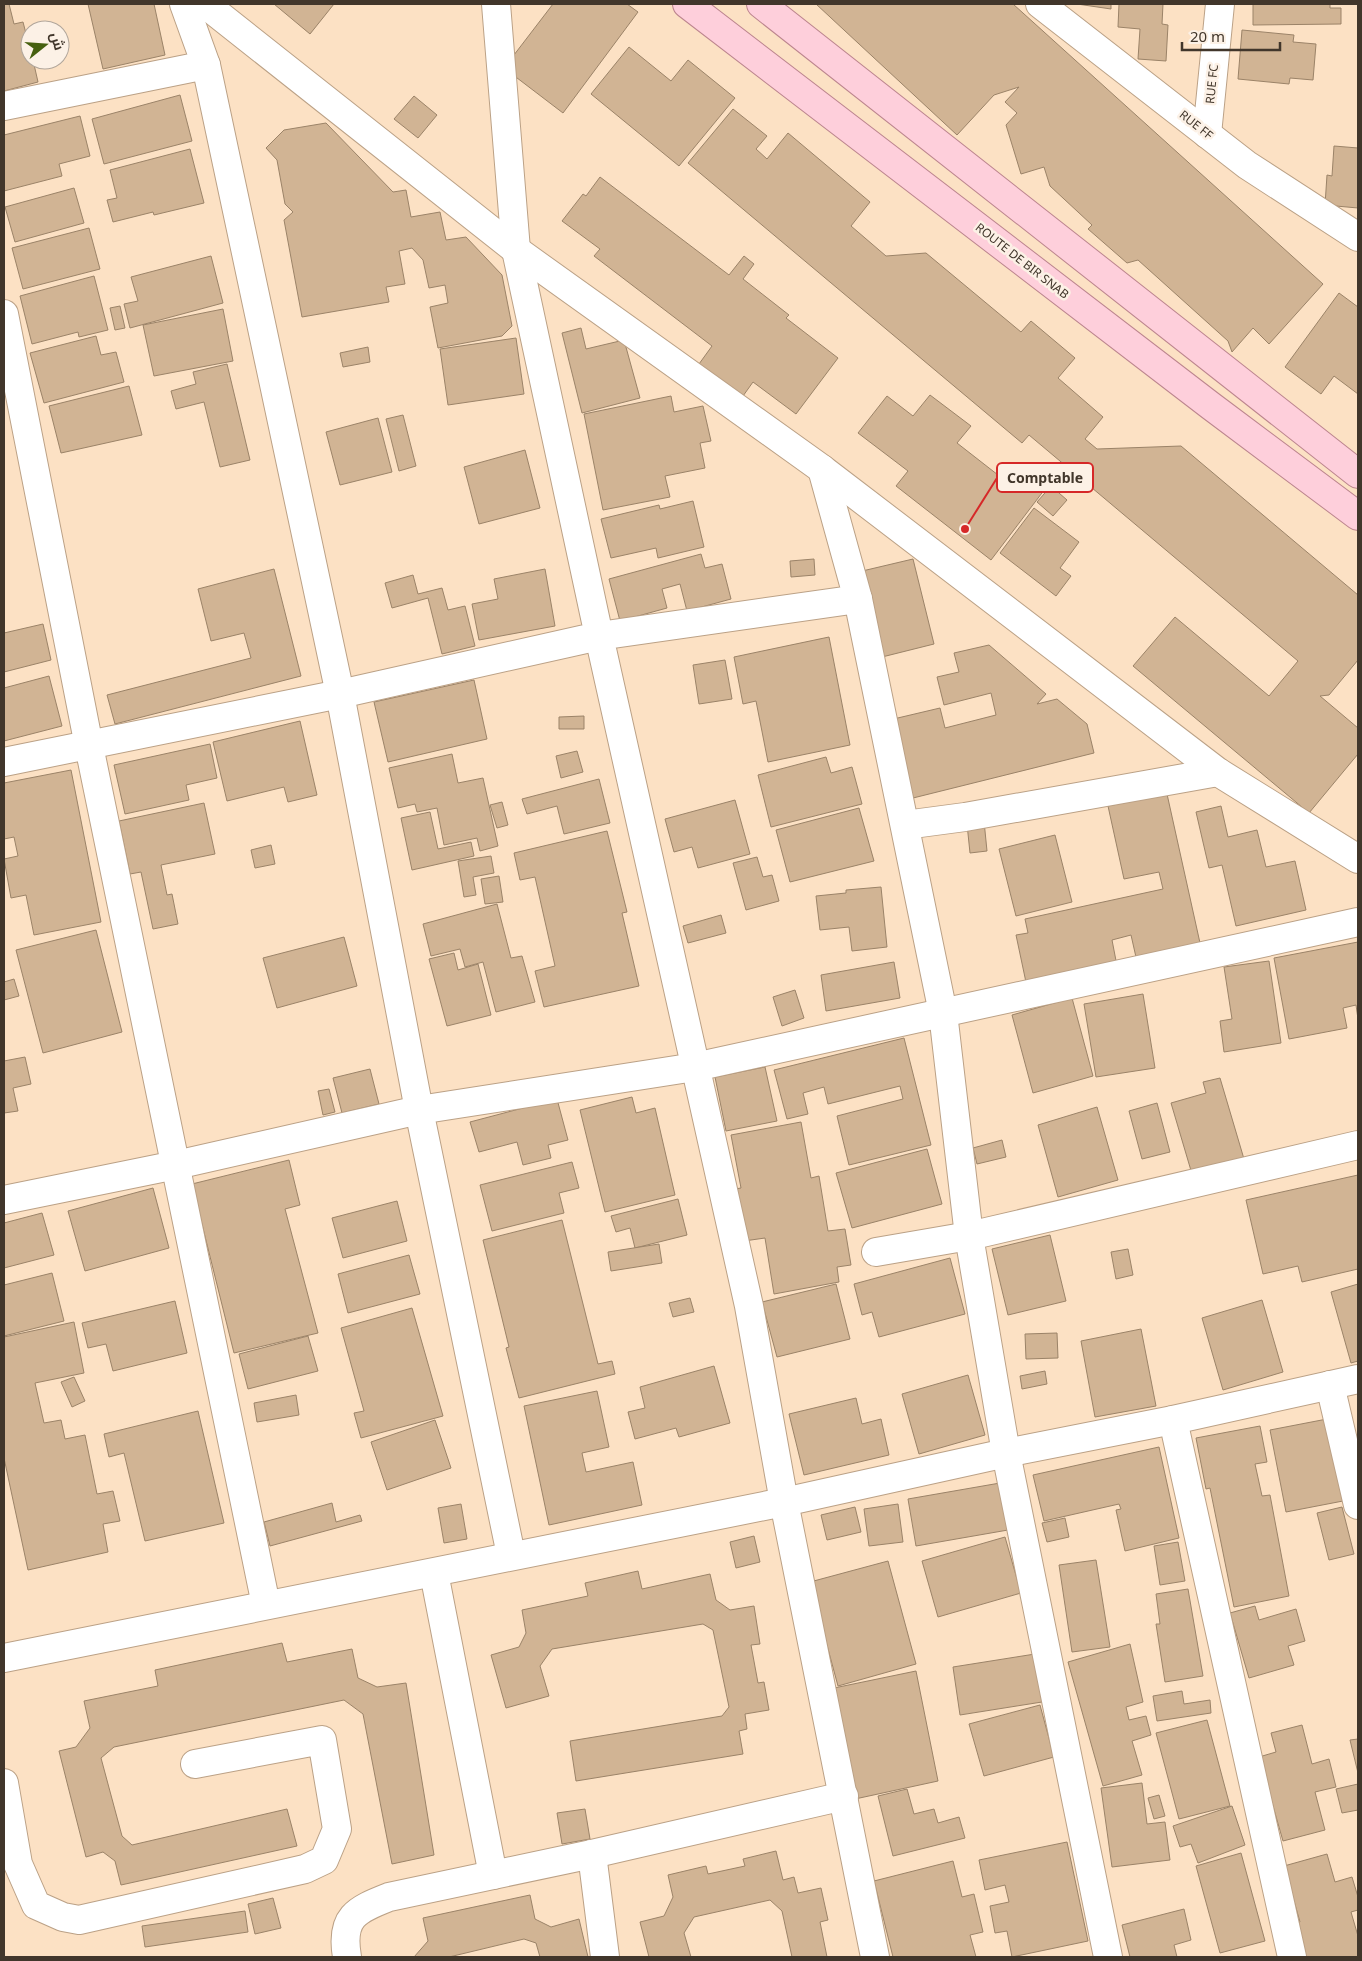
<svg xmlns="http://www.w3.org/2000/svg" width="1362" height="1961" font-family="'Noto Sans',Cairo,sans-serif">
	<rect width="100%" height="100%" fill="#fce1c4"/>
	<g fill="#d1b494" stroke="#9b8368">
		<polygon points="4,4 9,4 14,24 23,22 30,49 30,60 33,60 38,82 4,91"/>
		<polygon points="88,4 154,4 165,55 103,69"/>
		<polygon points="274,4 334,4 310,34"/>
		<polygon points="553,4 627,4 638,12 563,113 504,68"/>
		<polygon points="816,4 1013,4 1323,284 1269,344 1253,328 1232,352 1228,341 1138,260 1127,263 1088,229 1092,225 1050,186 1044,167 1021,174 1006,125 1017,113 1005,102 1019,87 994,95 957,135"/>
		<polygon points="1077,4 1111,4 1111,9"/>
		<polygon points="1119,4 1163,4 1162,24 1168,25 1166,61 1138,59 1140,29 1118,27"/>
		<polygon points="1253,4 1330,4 1330,8 1341,8 1341,24 1253,25"/>
		<polygon points="1242,30 1294,35 1293,42 1316,44 1313,80 1290,78 1289,84 1238,79"/>
		<polygon points="629,47 671,81 688,60 735,98 679,166 591,94"/>
		<polygon points="180,95 192,141 104,164 92,119"/>
		<polygon points="414,96 437,115 418,138 394,119"/>
		<polygon points="733,109 767,136 756,149 767,159 788,133 870,202 851,226 886,256 926,253 1021,332 1031,321 1075,358 1058,378 1103,417 1085,439 1097,449 1181,446 1358,595 1358,660 1329,695 1320,696 1358,728 1358,754 1309,813 1133,666 1175,617 1269,696 1298,661 1029,435 1022,443 688,163"/>
		<polygon points="80,116 90,156 59,164 62,176 4,191 4,135"/>
		<polygon points="326,123 393,192 406,190 411,217 440,212 446,240 466,237 502,275 512,326 502,336 438,348 430,307 448,303 445,285 429,288 423,260 412,248 399,251 405,284 386,287 389,302 302,317 284,220 293,212 285,204 277,160 266,148 284,130"/>
		<polygon points="1334,146 1358,148 1358,208 1325,205 1327,175 1332,176"/>
		<polygon points="190,149 204,203 154,215 153,212 113,222 107,200 117,198 110,170"/>
		<polygon points="600,177 729,275 744,256 754,264 743,279 789,315 786,318 838,358 796,414 753,382 743,396 699,364 712,346 594,256 600,249 562,221 583,194 586,196"/>
		<polygon points="74,188 84,223 15,242 5,207"/>
		<polygon points="89,228 100,269 23,289 12,248"/>
		<polygon points="211,256 223,303 130,328 124,304 138,301 131,277"/>
		<polygon points="94,276 108,330 79,337 78,332 32,344 20,296"/>
		<polygon points="1339,293 1358,307 1358,394 1334,376 1321,394 1285,367"/>
		<polygon points="120,306 125,328 115,330 110,308"/>
		<polygon points="223,309 233,361 154,376 143,325"/>
		<polygon points="581,328 586,349 624,340 640,398 582,413 562,333"/>
		<polygon points="96,336 101,355 116,352 124,382 44,403 30,353"/>
		<polygon points="516,338 524,394 448,405 440,349"/>
		<polygon points="368,347 370,362 343,367 340,353"/>
		<polygon points="227,364 250,460 220,467 204,402 176,409 171,391 196,384 193,372"/>
		<polygon points="129,386 142,435 61,453 49,406"/>
		<polygon points="930,395 971,426 957,443 1007,482 1022,464 1048,485 991,560 896,486 908,471 858,433 887,396 913,416"/>
		<polygon points="671,396 674,412 703,406 711,441 700,443 705,468 665,476 670,497 603,510 584,414"/>
		<polygon points="403,415 416,466 399,471 386,419"/>
		<polygon points="378,418 392,472 340,485 326,432"/>
		<polygon points="525,450 540,508 479,524 464,467"/>
		<polygon points="1051,486 1067,500 1053,516 1037,502"/>
		<polygon points="693,501 704,547 658,558 656,548 611,558 601,519 659,505 660,509"/>
		<polygon points="1034,508 1079,542 1060,568 1071,576 1056,596 1000,553"/>
		<polygon points="701,554 705,568 722,564 731,599 687,611 680,584 662,589 667,608 620,621 609,579"/>
		<polygon points="814,559 815,575 791,577 790,561"/>
		<polygon points="913,559 934,644 878,658 858,572"/>
		<polygon points="274,569 301,676 115,724 107,695 251,658 244,633 211,641 198,589"/>
		<polygon points="545,569 555,626 479,640 472,604 498,599 494,579"/>
		<polygon points="413,575 418,594 442,588 448,610 465,606 475,646 442,654 428,598 392,608 385,583"/>
		<polygon points="43,624 51,660 4,672 4,633"/>
		<polygon points="829,637 850,745 768,762 756,701 743,704 734,657"/>
		<polygon points="989,645 1046,694 1037,704 1057,699 1087,724 1094,753 905,800 885,721 940,708 945,728 996,715 991,693 944,705 937,677 959,672 954,653"/>
		<polygon points="725,660 732,699 699,704 693,665"/>
		<polygon points="49,676 62,726 4,741 4,688"/>
		<polygon points="474,680 487,739 388,762 374,702"/>
		<polygon points="584,716 584,729 559,729 559,717"/>
		<polygon points="300,721 317,795 288,802 284,787 227,801 213,742"/>
		<polygon points="210,744 217,778 186,785 189,800 125,814 114,765"/>
		<polygon points="577,751 583,772 561,778 556,756"/>
		<polygon points="452,754 458,783 483,778 498,846 480,851 477,838 444,845 437,808 417,812 415,804 398,808 389,768"/>
		<polygon points="826,757 831,773 852,767 862,804 771,827 758,775"/>
		<polygon points="71,770 101,922 34,935 26,895 11,898 4,859 18,856 14,837 4,839 4,783"/>
		<polygon points="599,779 610,823 564,834 557,806 527,814 522,799"/>
		<polygon points="1167,794 1202,952 1138,966 1131,935 1112,940 1118,971 1027,987 1016,935 1028,933 1025,919 1163,889 1159,872 1124,879 1108,806"/>
		<polygon points="735,800 750,854 698,868 692,847 674,852 665,819"/>
		<polygon points="502,802 508,825 497,828 490,805"/>
		<polygon points="204,803 215,854 161,865 167,895 172,894 178,924 153,929 141,872 130,874 119,821"/>
		<polygon points="1221,806 1228,837 1257,830 1266,867 1295,861 1306,910 1236,926 1222,865 1209,868 1196,812"/>
		<polygon points="859,808 874,861 790,882 776,830"/>
		<polygon points="430,812 438,849 471,842 474,856 412,870 401,818"/>
		<polygon points="984,821 987,851 970,853 967,824"/>
		<polygon points="607,831 627,912 622,913 639,986 544,1007 535,971 555,966 535,877 520,880 514,853"/>
		<polygon points="1055,835 1072,902 1016,916 999,849"/>
		<polygon points="271,845 275,864 255,868 251,850"/>
		<polygon points="491,856 494,873 473,877 476,895 464,897 458,861"/>
		<polygon points="757,857 763,877 772,875 779,901 746,910 733,863"/>
		<polygon points="499,876 503,902 485,904 481,879"/>
		<polygon points="881,887 887,947 852,951 849,927 820,930 816,896 846,893 846,890"/>
		<polygon points="497,904 511,958 522,956 535,1002 496,1012 483,962 465,967 460,949 431,956 423,924"/>
		<polygon points="721,915 726,933 688,943 683,926"/>
		<polygon points="96,930 122,1032 43,1053 16,950"/>
		<polygon points="344,937 357,986 277,1008 263,958"/>
		<polygon points="1358,942 1358,1019 1356,1005 1343,1008 1347,1028 1289,1039 1274,958"/>
		<polygon points="454,953 458,970 478,964 491,1015 447,1026 429,959"/>
		<polygon points="1269,961 1281,1043 1224,1052 1220,1021 1232,1019 1224,967"/>
		<polygon points="894,962 900,998 826,1011 821,975"/>
		<polygon points="14,979 19,996 4,1000 4,982"/>
		<polygon points="795,990 804,1018 782,1026 773,997"/>
		<polygon points="1143,994 1155,1068 1096,1077 1084,1004"/>
		<polygon points="1072,998 1093,1076 1033,1093 1012,1015"/>
		<polygon points="904,1038 931,1145 849,1165 837,1116 903,1099 900,1086 828,1104 824,1087 803,1093 808,1114 787,1119 774,1070"/>
		<polygon points="25,1057 31,1084 13,1088 18,1111 4,1113 4,1061"/>
		<polygon points="765,1067 777,1121 726,1131 715,1077"/>
		<polygon points="370,1069 379,1104 342,1113 333,1078"/>
		<polygon points="1220,1078 1244,1159 1192,1174 1171,1103 1206,1093 1203,1082"/>
		<polygon points="329,1089 335,1112 323,1115 318,1091"/>
		<polygon points="632,1097 636,1113 655,1108 675,1195 605,1212 580,1110"/>
		<polygon points="557,1099 568,1140 548,1145 551,1158 523,1165 517,1142 479,1152 470,1122"/>
		<polygon points="1157,1103 1170,1152 1142,1159 1129,1111"/>
		<polygon points="1097,1107 1118,1180 1058,1197 1038,1125"/>
		<polygon points="801,1122 811,1178 819,1176 828,1231 845,1229 851,1265 837,1267 839,1282 774,1294 765,1238 744,1241 735,1189 741,1188 731,1135"/>
		<polygon points="1002,1140 1006,1157 977,1164 973,1148"/>
		<polygon points="927,1149 942,1204 852,1228 836,1173"/>
		<polygon points="289,1160 300,1205 285,1209 318,1333 234,1353 192,1184"/>
		<polygon points="572,1162 579,1188 559,1193 564,1213 492,1231 480,1185"/>
		<polygon points="1358,1175 1358,1269 1302,1282 1298,1266 1263,1274 1246,1200"/>
		<polygon points="153,1188 169,1248 85,1271 68,1211"/>
		<polygon points="678,1199 687,1235 635,1248 630,1228 616,1232 611,1216"/>
		<polygon points="397,1201 407,1241 343,1258 332,1218"/>
		<polygon points="42,1213 54,1255 4,1268 4,1223"/>
		<polygon points="562,1220 598,1364 612,1361 615,1374 519,1398 506,1348 509,1347 483,1240"/>
		<polygon points="1050,1235 1066,1301 1008,1315 992,1249"/>
		<polygon points="659,1244 662,1263 611,1271 608,1252"/>
		<polygon points="1128,1249 1133,1275 1116,1279 1111,1252"/>
		<polygon points="409,1255 420,1294 348,1313 338,1274"/>
		<polygon points="950,1258 965,1314 879,1337 872,1312 862,1315 854,1284"/>
		<polygon points="52,1273 64,1321 4,1336 4,1285"/>
		<polygon points="836,1284 850,1339 777,1357 762,1302"/>
		<polygon points="1358,1284 1358,1361 1351,1363 1331,1292"/>
		<polygon points="690,1298 694,1312 673,1317 669,1303"/>
		<polygon points="1262,1300 1283,1372 1223,1390 1202,1318"/>
		<polygon points="175,1301 187,1353 113,1371 106,1344 88,1348 82,1323"/>
		<polygon points="412,1308 443,1416 361,1438 354,1413 364,1411 341,1328"/>
		<polygon points="74,1322 84,1373 35,1383 44,1423 61,1420 65,1439 85,1435 97,1494 113,1491 120,1521 103,1524 108,1552 28,1570 4,1458 4,1337"/>
		<polygon points="1141,1329 1156,1406 1095,1417 1081,1341"/>
		<polygon points="1057,1333 1058,1358 1026,1359 1025,1334"/>
		<polygon points="308,1336 318,1371 248,1389 239,1354"/>
		<polygon points="714,1366 730,1423 679,1437 676,1428 635,1439 628,1412 645,1408 640,1387"/>
		<polygon points="1045,1371 1047,1384 1022,1389 1020,1376"/>
		<polygon points="968,1375 985,1435 919,1454 902,1394"/>
		<polygon points="74,1377 85,1401 72,1407 61,1382"/>
		<polygon points="597,1391 609,1447 582,1453 586,1472 633,1462 642,1505 549,1525 524,1406"/>
		<polygon points="296,1395 299,1415 257,1422 254,1403"/>
		<polygon points="856,1398 862,1424 881,1419 889,1455 804,1475 789,1414"/>
		<polygon points="198,1411 224,1523 145,1541 124,1453 109,1457 104,1434"/>
		<polygon points="1327,1419 1343,1501 1286,1512 1270,1430"/>
		<polygon points="435,1420 451,1468 387,1490 371,1442"/>
		<polygon points="1260,1426 1267,1462 1255,1464 1262,1496 1270,1495 1289,1596 1234,1607 1210,1488 1206,1489 1196,1438"/>
		<polygon points="1159,1447 1179,1538 1125,1551 1116,1510 1121,1509 1119,1504 1044,1521 1033,1475"/>
		<polygon points="1000,1483 1008,1530 916,1546 908,1499"/>
		<polygon points="332,1503 336,1522 360,1515 362,1521 270,1546 264,1522"/>
		<polygon points="461,1504 467,1539 444,1543 438,1508"/>
		<polygon points="898,1504 903,1542 869,1546 864,1509"/>
		<polygon points="855,1507 861,1532 827,1540 821,1515"/>
		<polygon points="1342,1507 1354,1554 1329,1560 1317,1513"/>
		<polygon points="1065,1518 1069,1537 1047,1542 1042,1523"/>
		<polygon points="754,1536 760,1562 736,1568 730,1542"/>
		<polygon points="1005,1537 1021,1593 938,1617 922,1561"/>
		<polygon points="1178,1542 1185,1581 1160,1585 1154,1546"/>
		<polygon points="1096,1560 1110,1647 1072,1652 1059,1565"/>
		<polygon points="888,1561 916,1664 838,1686 810,1582"/>
		<polygon points="638,1571 642,1589 710,1574 716,1600 730,1610 754,1606 760,1644 751,1645 758,1683 764,1682 769,1710 745,1714 747,1729 739,1731 743,1754 576,1781 570,1741 722,1716 729,1707 713,1630 703,1624 552,1649 540,1666 549,1696 506,1708 491,1655 519,1647 526,1633 522,1610 588,1596 585,1583"/>
		<polygon points="1188,1589 1203,1676 1165,1682 1156,1624 1160,1624 1156,1594"/>
		<polygon points="1255,1606 1259,1620 1296,1609 1305,1641 1288,1646 1294,1665 1249,1678 1230,1613"/>
		<polygon points="282,1643 287,1662 352,1649 358,1678 377,1687 406,1683 434,1855 392,1864 363,1714 344,1700 114,1747 101,1758 122,1836 132,1845 287,1809 297,1846 121,1885 115,1861 103,1852 86,1857 59,1751 76,1747 90,1728 84,1701 158,1686 155,1670"/>
		<polygon points="1130,1644 1143,1702 1126,1707 1129,1720 1146,1716 1151,1735 1132,1741 1142,1775 1103,1786 1068,1662"/>
		<polygon points="1035,1654 1042,1702 960,1715 953,1667"/>
		<polygon points="916,1671 938,1781 855,1799 834,1688"/>
		<polygon points="1182,1691 1184,1704 1210,1700 1211,1713 1157,1721 1153,1696"/>
		<polygon points="1040,1705 1054,1757 984,1776 969,1724"/>
		<polygon points="1207,1720 1230,1806 1179,1819 1156,1733"/>
		<polygon points="1302,1725 1312,1764 1329,1759 1336,1787 1315,1792 1325,1830 1283,1841 1259,1757 1276,1752 1271,1733"/>
		<polygon points="1358,1739 1358,1773 1350,1740"/>
		<polygon points="1142,1783 1147,1824 1165,1822 1170,1860 1112,1867 1101,1788"/>
		<polygon points="1358,1784 1358,1810 1342,1813 1336,1789"/>
		<polygon points="907,1789 914,1814 934,1809 938,1823 959,1817 965,1838 893,1856 878,1796"/>
		<polygon points="1159,1795 1165,1816 1154,1819 1148,1798"/>
		<polygon points="1232,1806 1245,1845 1198,1863 1191,1844 1180,1847 1173,1826"/>
		<polygon points="585,1809 590,1839 562,1844 557,1813"/>
		<polygon points="1067,1842 1088,1941 1012,1957 1007,1931 995,1933 990,1906 1009,1902 1005,1885 985,1890 979,1860"/>
		<polygon points="776,1851 783,1880 794,1877 798,1893 821,1888 828,1920 820,1922 827,1957 792,1957 782,1911 770,1900 694,1917 684,1933 691,1957 649,1957 640,1922 664,1916 673,1897 668,1875 706,1866 708,1874 745,1866 743,1859"/>
		<polygon points="1241,1853 1265,1941 1220,1953 1196,1866"/>
		<polygon points="1327,1854 1335,1882 1352,1877 1358,1897 1358,1910 1351,1912 1358,1936 1358,1957 1306,1957 1296,1923 1300,1922 1284,1866"/>
		<polygon points="953,1861 962,1897 974,1894 983,1932 970,1935 976,1957 893,1957 874,1881"/>
		<polygon points="530,1895 535,1919 551,1927 579,1919 588,1957 540,1957 536,1943 524,1939 449,1957 414,1957 428,1941 423,1918"/>
		<polygon points="273,1898 281,1928 255,1934 248,1904"/>
		<polygon points="1184,1909 1191,1940 1174,1945 1177,1957 1130,1957 1122,1925"/>
		<polygon points="245,1911 248,1932 145,1947 142,1926"/>
	</g>
	<g fill="none" stroke-linecap="round" stroke-linejoin="round">
		<g stroke="#bba186" stroke-width="30">
			<g id="minor">
				<polyline points="184,4 206,65 340,694 419,1110 511,1555"/>
				<polyline points="205,4 516,250 822,469 1218,772 1358,859"/>
				<polyline points="1040,4 1247,165 1358,237"/>
				<polyline points="4,106 206,65"/>
				<polyline points="1207,134 1220,4"/>
				<polyline points="4,314 89,746 266,1605"/>
				<polyline points="822,469 858,599 943,1013 969,1236 1006,1453 1108,1957"/>
				<polyline points="858,599 599,636 749,1306 784,1502 875,1957"/>
				<polyline points="4,762 340,694 599,636 516,250 496,4"/>
				<polyline points="905,825 965,817 1218,772"/>
				<polyline points="4,1200 176,1165 419,1110 695,1067 1358,922"/>
				<polyline points="876,1252 969,1236 1358,1145"/>
				<polyline points="1330,1385 1358,1505"/>
				<polyline points="1173,1420 1292,1957"/>
				<polyline points="434,1573 493,1875"/>
				<polyline points="4,1658 784,1502 1006,1453 1173,1420 1358,1379"/>
				<polyline points="4,1783 18,1864 36,1905 63,1917 79,1920 305,1869 324,1860 337,1829 322,1740 195,1764"/>
				<polyline points="592,1854 605,1957"/>
				<path d="M347,1957c-7,-40 9,-47 42,-60l203,-43 252,-58"/>
			</g>
		</g>
		<g stroke="#bc858e" stroke-width="30">
			<g id="major">
				<polyline points="687,4 1211,406 1358,516"/>
				<polyline points="761,4 1358,474"/>
			</g>
		</g>
		<use href="#minor" stroke="#fff" stroke-width="28"/>
		<use href="#major" stroke="#fecfdb" stroke-width="28"/>
	</g>
	<g text-anchor="middle" stroke-width="5" stroke-linejoin="round" paint-order="stroke">
		<g font-size="12" fill="#41362b" stroke="#fcf1e6">
			<text transform="translate(1212 84) rotate(-84)" y="4">RUE FC</text>
			<text transform="translate(1196 125) rotate(38)" y="4">RUE FF</text>
			<text transform="translate(1022 261) rotate(38)" y="4">ROUTE DE BIR SNAB</text>
		</g>
	</g>
	<path fill="none" stroke="#d62828" stroke-width="2" d="M965 529L997 478"/>
	<circle fill="#d62828" stroke="#fcf1e6" stroke-width="2" cx="965" cy="529" r="5"/>
	<rect fill="#fcf1e6" stroke="#d62828" stroke-width="2" x="997" y="463" width="96" height="29" rx="5"/>
	<g font-size="14" text-anchor="middle" font-weight="bold" fill="#41362b">
		<text x="1045" y="483">Comptable</text>
	</g>
	<rect width="1362" height="1961" fill="none" stroke="#41362b" stroke-width="10"/>
	<g transform="translate(45 45) rotate(73)"><circle r="24" fill="#fcf1e6" stroke="#b1a69b"/>
	<path d="M0-4L9 19L0 12L-9 19Z" fill="#46600f"/>
	<text y="-8" font-size="14" font-weight="bold" text-anchor="middle" fill="#41362b">ش</text>
	</g>
	<path d="M1182 42v8h98v-8" fill="none" stroke="#41362b" stroke-width="2.5"/>
	<text x="1190" y="42" font-size="15" fill="#41362b" stroke="#fcf1e6" stroke-width="4" paint-order="stroke">20 m</text>
</svg>
